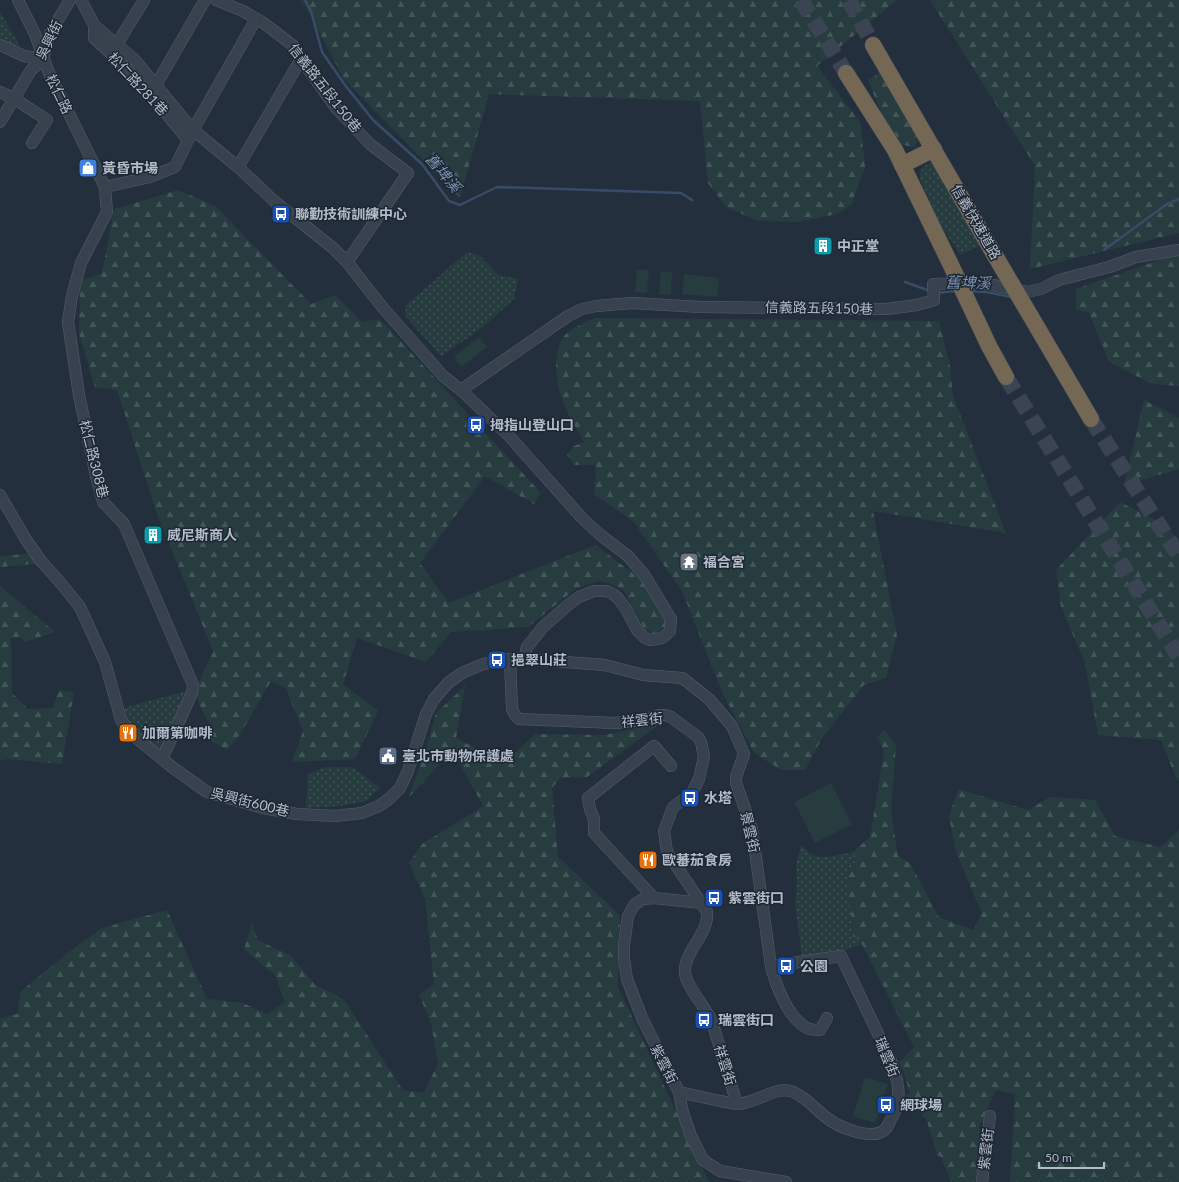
<svg xmlns="http://www.w3.org/2000/svg" width="1179" height="1182" font-family="Lato,'Noto Sans TC',sans-serif">
	<defs>
		<pattern id="grass-dots" width="8" height="8" patternUnits="userSpaceOnUse"><rect width="8" height="8" fill="#263c3f"/><path d="M2 2h.1M6 6h.1" fill="none" stroke="#435659" stroke-width="1.8" stroke-linecap="round"/></pattern>
		<pattern id="forest-firs" width="22" height="20" patternUnits="userSpaceOnUse"><rect width="22" height="20" fill="#263c3f"/><path d="M5 1l3.5 6h-7zM16 11l3.5 6h-7z" fill="#435659"/></pattern>
	</defs>
	<rect width="100%" height="100%" fill="#242f3e"/>
	<g fill="url(#grass-dots)">
		<polygon points="0,12 20,46 14,50 0,42"/>
		<path d="M929,163l7,2 6,8 37,73 -19,9 -23,-37 -17,-38c-1,-8 1,-13 9,-17z"/>
		<polygon points="467,252 479,255 498,275 518,279 514,299 483,327 441,356 406,317 405,306"/>
		<polygon points="186,691 188,696 163,753 130,724 123,713 127,707"/>
		<polygon points="325,767 353,767 380,788 366,801 340,806 306,808 308,775"/>
		<path d="M801,845c11,11 17,14 32,11 7,-2 13,-2 20,-4l3,16 -7,3 -2,2 6,59 1,5 6,-2 2,9 -17,6 -43,6 -7,-54 2,-19 -1,-18z"/>
	</g>
	<g fill="url(#forest-firs)">
		<polygon points="300,0 897,0 817,66 860,122 865,167 851,205 837,214 797,222 758,221 726,207 708,183 700,101 489,94 460,198 344,79 308,11"/>
		<polygon points="930,0 1179,0 1179,233 1030,269 1035,166"/>
		<path d="M882,72l34,59 2,10 -4,6c-4,-1 -9,-1 -12,-3 -14,-11 -27,-47 -34,-64z"/>
		<path d="M178,190l37,16 96,98 24,-9 27,27 18,-3 161,174 -7,11 -49,-28 -65,87 29,40 146,-58 50,37 24,39 -6,7 -8,6 -11,-5 -20,-38 -15,-8 -10,-2 -7,2 -12,4 -6,3 -46,37 -77,5 -25,30 -69,-24 -14,46 35,27 -23,48 -63,3 11,-31 -17,-42 -15,-8 -30,52 -14,17 -19,-11 -2,-4 9,-4c-7,-10 -20,-30 -18,-42 2,-9 12,-28 16,-38l-56,-137 -40,-124 -22,-3 -16,-53 1,-53 22,-8 12,-64z"/>
		<polygon points="1179,253 1179,386 1152,384 1109,362 1089,313 1076,310 1076,289"/>
		<path d="M594,318l345,3 11,45 3,30 53,137 -133,-22 24,124 -11,43 -22,7 -42,53 -17,32h-24l-27,-17 -32,-61 -40,-101 -49,-70 -39,-27 2,-29h-21l-8,-10 7,-9 10,-4c-7,-13 -15,-25 -20,-38 -8,-19 -13,-52 1,-69 6,-6 21,-13 29,-17z"/>
		<polygon points="1144,400 1179,418 1179,469 1124,485"/>
		<polygon points="1120,502 1164,525 1179,540 1179,782 1174,773 1161,740 1098,735 1085,663 1061,607 1056,570"/>
		<polygon points="32,553 35,564 0,567 0,555 5,556"/>
		<polygon points="0,586 55,632 25,642 20,637 11,638 12,693 28,709 53,708 59,690 74,692 62,764 6,759 0,761"/>
		<polygon points="465,686 456,738 505,763 535,734 606,735 664,721 587,777 560,778 552,788 558,857 620,915 618,987 709,1182 0,1182 0,1018 17,1014 21,991 69,952 102,928 167,910 207,999 243,1003 267,1014 285,1002 275,975 244,949 252,923 258,940 291,956 315,985 338,996 345,1001 403,1090 424,1093 438,1063 431,1023 419,995 434,984 425,899 409,863 422,844 483,806 451,748 437,767 409,797 428,743 436,713"/>
		<polygon points="885,730 896,746 891,811 898,856 910,863 939,917 973,930 982,914 956,852 949,817 958,789 1028,810 1050,797 1095,800 1115,836 1160,847 1177,832 1179,828 1179,1182 1010,1182 1015,1094 996,1090 979,1127 984,1138 979,1182 951,1182 941,1157 937,1155 927,1121 905,1095 910,1094 905,1076 899,1063 914,1047 862,944 860,936 853,937 853,932 847,873 849,871 856,868 853,852 870,837 884,751 877,737"/>
	</g>
	<g fill="#263c3f">
		<polygon points="637,269 649,270 647,293 635,292"/>
		<polygon points="661,271 672,272 671,295 659,294"/>
		<polygon points="684,274 719,278 717,297 682,294"/>
		<polygon points="479,337 487,347 461,367 454,357"/>
		<polygon points="831,783 852,824 815,843 794,802"/>
		<polygon points="865,1077 888,1084 875,1123 853,1116"/>
	</g>
	<g fill="none" stroke-linecap="round" stroke-linejoin="round">
		<g stroke="#394c67" stroke-width="2.5">
			<polyline points="305,0 311,11 322,52 345,85 373,120 422,164 449,201 460,205 497,187 681,193 692,200"/>
			<polyline points="1104,250 1167,204 1179,199"/>
			<polyline points="905,282 930,291"/>
			<polyline points="970,291 986,292 1012,297"/>
			<polyline points="936,293 957,291"/>
		</g>
		<g stroke="#3a4453" stroke-width="16" stroke-dasharray="16 8" stroke-linecap="butt">
			<polyline points="801,0 846,73"/>
			<polyline points="849,0 873,45"/>
			<polyline points="1006,377 1179,657"/>
			<polyline points="1091,419 1179,556"/>
		</g>
		<g stroke="#565f6c" stroke-width="12">
			<g id="minor">
				<polyline points="18,0 35,34 49,73 105,187 107,212 81,263 72,296 68,322 79,395 96,476 103,502 124,524 193,685 192,693 162,759"/>
				<polyline points="81,0 94,25 135,60 193,130 238,167 274,201 333,248 347,262 383,308 443,376 461,390 510,437 581,517 598,533 628,556 645,576 671,619 670,631 666,635 662,638 650,640 645,638 637,630 626,609 618,598 613,594 607,591 594,591 579,597 568,605 543,627 527,647 524,659"/>
				<polyline points="216,0 243,11 265,24 295,47 301,59 336,108 370,144 408,173 347,262"/>
				<polyline points="94,25 94,38 134,75 188,140"/>
				<polyline points="117,44 144,0"/>
				<polyline points="0,45 24,56 43,59"/>
				<polyline points="156,85 205,0"/>
				<polyline points="0,92 15,99 47,120 32,143"/>
				<polyline points="0,122 31,70 43,59 50,33 70,0"/>
				<polyline points="238,167 301,59"/>
				<polyline points="105,187 150,177 175,167 193,130 256,19"/>
				<polyline points="461,390 568,316 582,309 596,306 632,303 701,307 887,309 917,305 934,300 933,284 978,283 993,285 1027,292 1041,289 1059,280 1109,267 1136,257 1179,250"/>
				<path d="M0,495l25,43 15,22 19,21 21,26 25,55 16,58 8,12 43,35 35,25 56,16 34,6 38,2 27,-3 17,-7 10,-7 11,-11 8,-17 18,-57 8,-15 14,-16 14,-10 21,-9 27,-5h14l68,5 13,1 38,10 39,3 7,5 21,17 22,26 12,28 -8,23v6l16,46 19,137c5,20 17,52 36,62 4,2 9,2 13,2l7,-12"/>
				<path d="M510,659l2,50 3,6 4,4 97,4 25,-3 18,-5h6l6,2 27,20 3,5 3,15 -5,22 -7,14 -19,14 -9,24 3,21 40,60c3,21 -24,40 -22,61 1,13 21,35 27,49l25,82"/>
				<polyline points="654,898 594,833 594,819 590,809 588,798 654,746 671,766"/>
				<polyline points="702,903 654,898 643,899 634,905 628,916 624,945 624,958 627,979 642,1018 679,1092 683,1113 691,1136 703,1160 720,1171 786,1182"/>
				<path d="M679,1092c14,3 27,6 41,9 6,1 13,3 18,3 18,-1 37,-17 52,-13 13,3 27,20 37,27 11,9 43,22 56,13 3,-2 6,-7 7,-10 13,-20 9,-37 2,-58l-51,-107 -70,10"/>
				<polyline points="982,1182 990,1116"/>
			</g>
		</g>
		<g stroke="#434c59" stroke-width="17">
			<g id="highway">
				<polyline points="873,45 987,242"/>
				<polyline points="846,73 895,150 949,261"/>
				<polyline points="902,165 934,149"/>
				<polyline points="989,346 1006,377"/>
				<polyline points="1057,361 1091,419"/>
			</g>
		</g>
		<use href="#minor" stroke="#38414e" stroke-width="11"/>
		<use href="#highway" stroke="#746855" stroke-width="16"/>
		<g stroke="#434c59" stroke-width="17" stroke-linecap="butt">
			<g id="highway-bridge">
				<polyline points="987,242 1057,361"/>
				<polyline points="949,261 989,346"/>
			</g>
		</g>
		<use href="#highway-bridge" stroke="#746855" stroke-width="16"/>
	</g>
	<defs>
		<g id="shop-square" transform="scale(1)"><rect x="-9" y="-9" width="18" height="18" rx="4" fill="#3f7fe0" stroke="#1d2633"/><path d="M-5-2.5h2.3a2.7 3.5 0 0 1 5.4 0H5L5.5 6h-11ZM-1.5-2.5h3a1.5 2.3 0 0 0-3 0Z" fill="#fff"/></g>
		<g id="bus-square" transform="scale(1)"><rect x="-9" y="-9" width="18" height="18" rx="4" fill="#1a4fb4" stroke="#1d2633"/><path d="M-5-6H5V4H4V6H2V4H-2V6H-4V4H-5ZM-3.5-4V0h7V-4ZM-3.5 1.2v1.5H-2V1.2ZM2 1.2v1.5H3.5V1.2Z" fill="#fff"/></g>
		<g id="building-square" transform="scale(1)"><rect x="-9" y="-9" width="18" height="18" rx="4" fill="#0f9aa8" stroke="#1d2633"/><path d="M-4-6H4V6H1V3H-1V6H-4ZM-2.5-4.3h1.7v1.8h-1.7ZM.8-4.3h1.7v1.8H.8ZM-2.5-1h1.7V.8h-1.7ZM.8-1h1.7V.8H.8Z" fill="#fff"/></g>
		<g id="temple-square" transform="scale(1)"><rect x="-9" y="-9" width="18" height="18" rx="4" fill="#6b7280" stroke="#1d2633"/><path d="M0-6L5-2H3V0L6.5 2.5H4V6H1.5V3h-3V6H-4V2.5H-6.5L-3 0V-2H-5Z" fill="#fff"/></g>
		<g id="restaurant-square" transform="scale(1)"><rect x="-9" y="-9" width="18" height="18" rx="4" fill="#e8710a" stroke="#1d2633"/><path d="M-5-6h1v4h1v-4h1v4h1v-4h1v5L-1.5 .5V6h-2V.5L-5-1ZM5-6V6H3V1.5H1.5Q1.5-4 5-6Z" fill="#fff"/></g>
		<g id="civic-square" transform="scale(1)"><rect x="-9" y="-9" width="18" height="18" rx="4" fill="#5c6f8a" stroke="#1d2633"/><path d="M-.6-6.5H3V-4.5H.6V-3L4-1V1h2V6H-6V1h2V-1L-.6-3ZM-1.2 2.5V6h2.4V2.5Z" fill="#fff"/></g>
	</defs>
	<g fill-rule="evenodd">
		<use href="#shop-square" x="88" y="168"/>
		<use href="#bus-square" x="281" y="214"/>
		<use href="#building-square" x="823" y="246"/>
		<use href="#bus-square" x="476" y="425"/>
		<use href="#building-square" x="153" y="535"/>
		<use href="#temple-square" x="689" y="562"/>
		<use href="#bus-square" x="497" y="660"/>
		<use href="#restaurant-square" x="128" y="733"/>
		<use href="#civic-square" x="388" y="756"/>
		<use href="#bus-square" x="690" y="798"/>
		<use href="#restaurant-square" x="648" y="860"/>
		<use href="#bus-square" x="714" y="898"/>
		<use href="#bus-square" x="786" y="966"/>
		<use href="#bus-square" x="704" y="1020"/>
		<use href="#bus-square" x="886" y="1105"/>
	</g>
	<g text-anchor="middle" stroke-width="3" stroke-linejoin="round" paint-order="stroke">
		<g font-size="14" fill="#b4bcc9" stroke="#1d2633">
			<text transform="translate(49 40) rotate(-64)" y="5">吳興街</text>
			<text transform="translate(138 84) rotate(47)" y="5">松仁路281巷</text>
			<text transform="translate(325 88) rotate(52)" y="5">信義路五段150巷</text>
			<text transform="translate(59 94) rotate(64)" y="5">松仁路</text>
			<text transform="translate(976 222) rotate(60)" y="5">信義快速道路</text>
			<text transform="translate(819 308) rotate(1)" y="5">信義路五段150巷</text>
			<text transform="translate(94 459) rotate(76)" y="5">松仁路308巷</text>
			<text transform="translate(642 720) rotate(-6)" y="5">祥雲街</text>
			<text transform="translate(250 802) rotate(14)" y="5">吳興街600巷</text>
			<text transform="translate(750 832) rotate(77)" y="5">景雲街</text>
			<text transform="translate(887 1057) rotate(68)" y="5">瑞雲街</text>
			<text transform="translate(664 1064) rotate(63)" y="5">紫雲街</text>
			<text transform="translate(725 1065) rotate(73)" y="5">祥雲街</text>
			<text transform="translate(986 1149) rotate(-83)" y="5">紫雲街</text>
		</g>
		<g font-size="14" font-weight="bold" fill="#b4bcc9" stroke="#1d2633" text-anchor="start">
			<text x="102" y="173">黃昏市場</text>
			<text x="295" y="219">聯勤技術訓練中心</text>
			<text x="837" y="251">中正堂</text>
			<text x="490" y="430">拇指山登山口</text>
			<text x="167" y="540">威尼斯商人</text>
			<text x="703" y="567">福合宮</text>
			<text x="511" y="665">挹翠山莊</text>
			<text x="142" y="738">加爾第咖啡</text>
			<text x="402" y="761">臺北市動物保護處</text>
			<text x="704" y="803">水塔</text>
			<text x="662" y="865">歐蕃茄食房</text>
			<text x="728" y="903">紫雲街口</text>
			<text x="800" y="971">公園</text>
			<text x="718" y="1025">瑞雲街口</text>
			<text x="900" y="1110">網球場</text>
		</g>
		<g font-size="15" font-style="italic" fill="#7c92b1" stroke="#1d2633">
			<text transform="translate(443 173) rotate(50)" y="5">舊埤溪</text>
			<text transform="translate(968 283) rotate(1)" y="5">舊埤溪</text>
		</g>
	</g>
	<path d="M1039 1162v6h65v-6" fill="none" stroke="#b4bcc9" stroke-width="2"/>
	<text x="1045" y="1162" font-size="12" fill="#b4bcc9" stroke="#1d2633" stroke-width="3" paint-order="stroke">50 m</text>
</svg>
